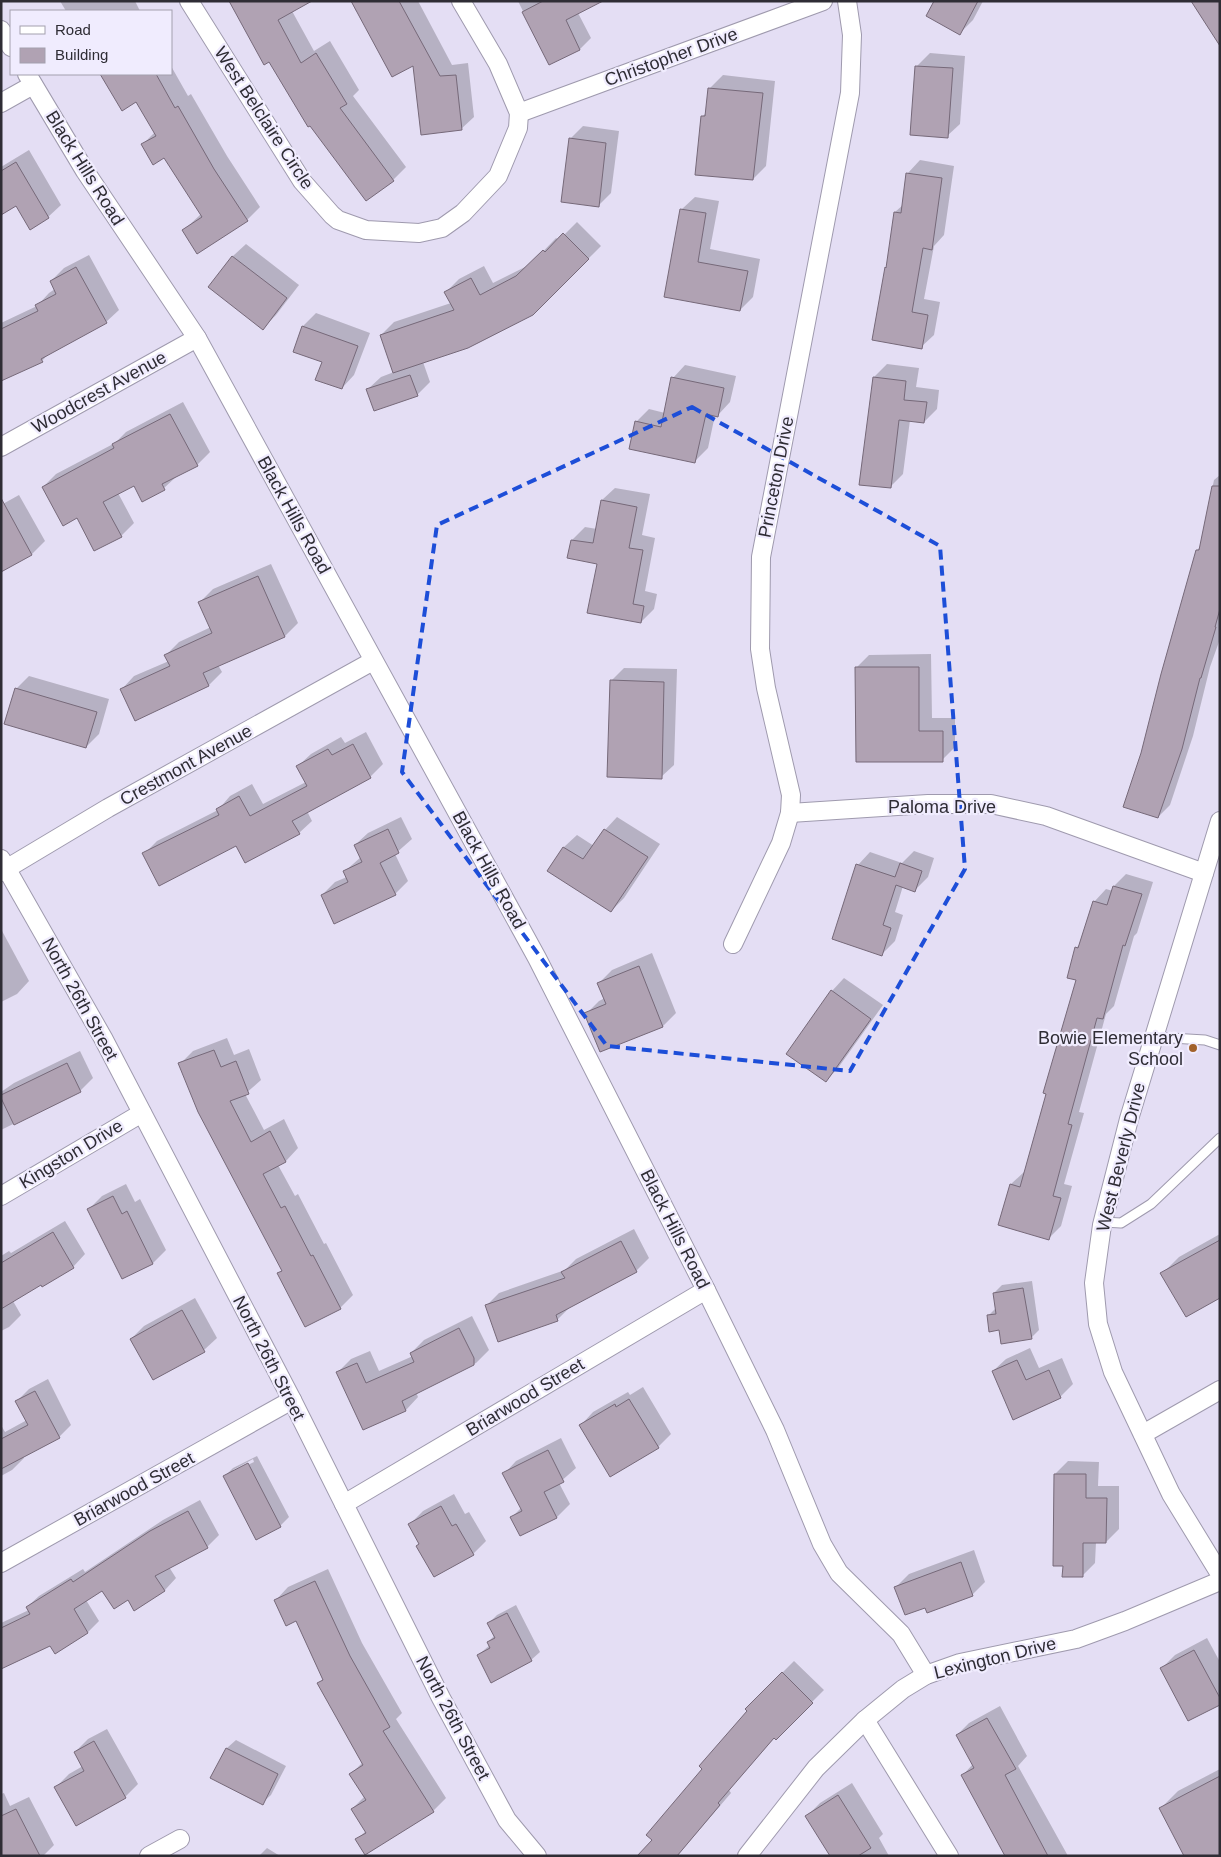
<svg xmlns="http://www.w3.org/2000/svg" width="1221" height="1857" font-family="Arial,sans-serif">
	<rect width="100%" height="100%" fill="#e4def4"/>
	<g fill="#0003" fill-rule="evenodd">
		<polygon points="60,1 135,1 140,11 66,11"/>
		<polygon points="231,1 292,11 314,51 330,41 359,90 353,96 406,167 393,180 366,200 269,61"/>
		<polygon points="351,1 418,1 452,65 468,63 474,117 461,129 414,64 357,11 356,11"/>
		<polygon points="518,1 591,1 578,13 591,38 580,49 549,64"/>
		<polygon points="936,1 983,1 973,20 960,33"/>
		<polygon points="930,53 965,56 960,124 947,136 917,66"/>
		<polygon points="171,66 188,96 191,94 227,156 260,207 247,220 184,230 201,214 165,156 143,144 155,132 137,101 122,109 102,74 171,74"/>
		<polygon points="723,75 775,81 766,166 753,179 703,116 707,112 710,88"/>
		<polygon points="583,126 619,131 611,193 598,206 570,139"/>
		<polygon points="29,150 61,205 48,217 16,205 1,213 1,167"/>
		<polygon points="920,160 954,166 944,235 934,246 924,299 940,302 934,335 921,347 886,268 888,266 895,212 903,205 908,173"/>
		<polygon points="695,197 719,201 710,249 760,259 753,297 740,310 666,296 682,209"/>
		<polygon points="577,222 601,246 533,314 423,362 430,382 417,395 368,389 381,377 394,372 381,335 394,322 451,303 446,292 459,279 484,266 493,283 531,264 556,238 559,240"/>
		<polygon points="246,244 299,285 276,315 263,328 210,287 233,256"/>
		<polygon points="89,255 119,310 106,322 50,352 42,361 1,380 1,323 37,306 49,293 55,289 51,281 64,268"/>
		<polygon points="316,313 370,333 354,375 342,388 324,362 294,351 303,326"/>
		<polygon points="887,364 919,368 916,387 939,390 937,409 924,422 910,420 903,474 890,487 874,377"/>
		<polygon points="685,365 736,376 730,402 718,415 715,415 708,448 695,461 636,422 649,409 665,413 673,378"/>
		<polygon points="183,402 210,452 197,465 177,476 164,488 142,500 134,484 118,493 134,523 121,536 77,516 43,487 56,474 115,443 126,432"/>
		<polygon points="1220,475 1220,639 1210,667 1193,736 1170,805 1158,817 1142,754 1197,550 1200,547 1214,480"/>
		<polygon points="615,488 650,494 642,535 655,538 645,591 657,594 654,609 641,622 598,563 569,557 572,540 585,527 597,529 602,500"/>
		<polygon points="19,495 45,541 32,554 1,571 1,505"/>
		<polygon points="271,564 298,623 285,636 218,665 222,672 209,685 135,719 122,689 134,676 169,661 166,655 179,642 211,627 200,602 213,589"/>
		<polygon points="931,654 932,718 955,718 955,747 942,760 857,667 869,655"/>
		<polygon points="624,668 677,669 674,765 661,777 611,681"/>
		<polygon points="29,676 109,699 99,734 86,747 16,689"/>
		<polygon points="366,732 383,764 370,777 307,811 312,821 299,833 237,845 144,854 157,841 218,810 230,796 252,784 263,804 306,782 298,766 311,754 341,737 345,743"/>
		<polygon points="401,817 412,839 395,854 408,881 395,894 322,895 335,882 347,877 344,872 361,857 355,845 368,833"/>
		<polygon points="617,817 660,844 624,898 611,911 549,870 564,847 577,835 594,846 605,830"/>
		<polygon points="914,851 934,858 928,877 915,890 903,886 895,912 903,915 895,941 882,954 858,865 870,852 902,863"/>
		<polygon points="1126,874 1153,882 1137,933 1134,936 1114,1006 1106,1014 1079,1112 1084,1113 1064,1184 1072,1186 1061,1226 1049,1238 1000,1224 1011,1184 1024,1172 1025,1173 1078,980 1076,948 1081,943 1094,902 1106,889 1113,891 1114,886"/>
		<polygon points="1,929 29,981 17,994 1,1002"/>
		<polygon points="652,953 676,1013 663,1026 601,1051 586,1014 599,1001 605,998 599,983 612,970"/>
		<polygon points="844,978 883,1005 838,1068 826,1081 832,991"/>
		<polygon points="227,1038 234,1055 249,1049 261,1080 245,1094 264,1130 284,1119 298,1148 286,1161 278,1165 295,1196 298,1194 324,1244 326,1243 353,1295 340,1308 279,1274 282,1270 180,1064 193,1051"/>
		<polygon points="80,1051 93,1078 80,1091 1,1130 1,1092 14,1083"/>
		<polygon points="126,1184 135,1202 140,1199 166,1250 153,1263 123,1278 89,1209 102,1196"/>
		<polygon points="65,1221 85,1254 73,1267 41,1283 13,1301 21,1315 9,1327 1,1331 1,1256 9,1251 11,1253"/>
		<polygon points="634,1229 649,1258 636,1271 570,1307 557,1320 486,1306 499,1293 565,1270 576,1259"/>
		<polygon points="1220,1234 1220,1297 1162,1274 1179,1257"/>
		<polygon points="1032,1281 1039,1330 1031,1338 1000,1329 988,1316 996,1308 994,1293 1002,1285"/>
		<polygon points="195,1298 217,1338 204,1350 131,1339 144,1326"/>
		<polygon points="472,1316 489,1350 476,1363 416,1392 418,1397 406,1410 364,1429 338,1372 351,1359 370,1351 379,1371 413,1356 411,1353 424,1340"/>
		<polygon points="1030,1348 1039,1368 1062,1358 1073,1384 1060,1397 993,1371 1006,1359"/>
		<polygon points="48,1379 71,1425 59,1437 23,1456 24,1458 12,1470 1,1476 1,1425 5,1432 27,1420 17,1401 29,1389"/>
		<polygon points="643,1387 671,1434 658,1447 581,1425 593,1412 628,1392 630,1395"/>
		<polygon points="561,1438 576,1468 559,1483 570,1504 557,1517 521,1534 512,1517 521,1508 504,1474 516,1461"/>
		<path d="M257,1456l32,61 -9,9 -55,-50 8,-8zM253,1459l1,3 -21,10v-2z"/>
		<polygon points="1068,1461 1099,1462 1098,1486 1119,1486 1119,1529 1106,1542 1096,1542 1095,1563 1082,1576 1064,1565 1055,1474"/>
		<polygon points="454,1494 465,1514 469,1512 486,1541 473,1554 420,1543 410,1524 423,1511"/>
		<polygon points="200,1500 219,1535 207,1547 169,1567 176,1578 165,1590 135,1609 128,1599 103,1589 86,1600 99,1621 88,1632 55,1652 51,1645 1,1668 1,1623 29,1610 27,1607 39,1596 83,1569 85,1572 163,1520"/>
		<polygon points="974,1550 985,1582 972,1595 925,1606 896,1587 909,1574"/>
		<polygon points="328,1569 362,1643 402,1713 396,1719 446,1798 433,1811 357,1839 366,1831 352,1809 365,1796 351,1774 363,1762 319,1683 324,1678 297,1619 276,1600 288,1587"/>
		<polygon points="516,1605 540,1652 531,1660 478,1655 490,1645 488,1642 495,1635 489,1623 497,1615"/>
		<polygon points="1207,1638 1220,1662 1220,1704 1162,1668 1175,1655"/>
		<polygon points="794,1661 824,1690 776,1738 775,1737 729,1790 731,1793 677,1856 638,1856 653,1840 749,1711 746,1709"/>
		<polygon points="1000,1706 1027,1756 1018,1766 1068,1856 1007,1856 962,1776 973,1764 957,1735 969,1723"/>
		<polygon points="107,1729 138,1784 125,1797 56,1787 69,1774 83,1766 75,1752 88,1739"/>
		<polygon points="236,1740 286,1766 271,1795 262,1803 212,1778 227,1748"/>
		<polygon points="1220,1769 1220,1856 1161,1808 1178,1791"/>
		<polygon points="852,1783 883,1834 879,1838 889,1856 832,1856 807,1816 820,1803"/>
		<polygon points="4,1793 10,1806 29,1797 54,1845 43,1856 1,1856 1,1794"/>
		<polygon points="267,1848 280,1856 259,1856"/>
	</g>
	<g fill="#b0a2b3" stroke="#766979">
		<polygon points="229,1 312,1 278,20 301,63 316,53 347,104 340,108 394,181 366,201 310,126 308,127 269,62 264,65"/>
		<polygon points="351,1 399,1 440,76 456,75 462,130 421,135 413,66 392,77"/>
		<polygon points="543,1 603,1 566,20 580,50 549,65 522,12"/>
		<polygon points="934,1 978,1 960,35 926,16"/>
		<polygon points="1191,1 1220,1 1220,46"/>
		<polygon points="915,66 953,68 948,138 910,135"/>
		<polygon points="100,74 156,74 175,108 178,106 214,169 248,221 197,254 182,230 202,217 164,158 153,165 141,144 156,136 136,102 122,111"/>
		<polygon points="708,88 763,93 753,180 695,175 701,116 705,116"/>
		<polygon points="569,138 606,143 599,207 561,202"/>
		<polygon points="16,162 49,218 30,230 16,206 1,215 1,171"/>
		<polygon points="906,173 942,178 932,250 923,248 912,312 928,315 922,349 872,340 885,267 886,268 894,212 901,213"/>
		<polygon points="680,209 706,213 698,262 748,271 740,311 664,297"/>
		<polygon points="563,233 589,259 533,315 468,348 393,373 380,335 454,310 444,292 471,278 480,295 516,276 543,250 545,252"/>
		<polygon points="232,256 287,298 263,330 208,287"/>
		<polygon points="76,267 107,323 41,359 43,362 1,381 1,329 38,311 35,305 56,294 50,281"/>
		<polygon points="302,326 358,346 342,389 315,380 322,362 293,352"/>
		<polygon points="410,375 418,396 374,411 366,389"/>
		<polygon points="671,377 724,388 718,417 706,414 695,463 629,449 635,421 661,427"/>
		<polygon points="873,377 906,381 904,400 927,402 924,423 899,420 891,488 859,485"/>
		<polygon points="170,414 198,466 162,484 165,490 142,502 134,486 103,502 122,537 94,551 77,518 63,526 42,487 114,448 112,444"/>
		<polygon points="1212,486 1220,486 1220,609 1215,627 1216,627 1201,678 1200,678 1182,749 1158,818 1123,807 1141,753 1161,674 1196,550 1199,550"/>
		<polygon points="1,498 32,555 1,572"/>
		<polygon points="601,500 637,507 629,548 643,550 633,604 644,606 641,623 587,613 597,564 567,558 571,540 593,543"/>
		<polygon points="258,576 285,637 203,673 209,686 135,721 120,689 170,666 164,655 212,633 198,602"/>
		<polygon points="855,667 919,667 919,731 943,731 943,762 856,762"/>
		<polygon points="610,680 664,682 662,779 607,777"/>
		<polygon points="15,688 97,712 86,748 4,724"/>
		<polygon points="353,744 371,778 292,821 300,834 245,863 236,846 159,886 142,853 219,815 216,809 239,796 250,816 307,786 296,766 328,749 332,755"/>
		<polygon points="388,829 399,853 380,863 396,895 334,924 321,895 348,882 343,871 362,862 354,845"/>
		<polygon points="604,829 648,857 611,912 547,871 563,847 583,859"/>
		<polygon points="900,863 922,871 915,892 896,885 883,925 891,928 882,956 832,939 856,864 895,877"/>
		<polygon points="1113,886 1142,894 1125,946 1123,945 1103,1019 1097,1018 1068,1124 1072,1125 1053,1196 1061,1198 1049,1240 998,1225 1010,1184 1020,1187 1046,1094 1043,1093 1076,980 1067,978 1075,947 1078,948 1093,901 1107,905"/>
		<polygon points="639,966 663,1027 600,1052 584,1013 606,1004 597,983"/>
		<polygon points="831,990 871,1019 826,1082 786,1054"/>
		<polygon points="214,1050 221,1067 236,1061 249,1094 230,1101 251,1142 270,1131 286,1162 263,1174 281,1208 285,1206 311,1256 313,1255 341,1309 305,1327 277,1273 282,1271 198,1112 178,1063"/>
		<polygon points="67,1063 81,1092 14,1125 1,1098 1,1095"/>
		<polygon points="113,1196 122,1214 127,1211 153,1264 122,1279 87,1209"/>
		<polygon points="53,1232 74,1268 42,1287 41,1285 1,1309 1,1263"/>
		<polygon points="1220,1240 1220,1298 1186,1317 1160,1273"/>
		<polygon points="621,1241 637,1272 556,1315 558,1321 498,1342 485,1305 565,1278 561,1272"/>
		<polygon points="1023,1288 1032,1339 1001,1344 999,1330 989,1332 987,1315 996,1314 993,1293"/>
		<polygon points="182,1310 205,1352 153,1380 130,1339"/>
		<polygon points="459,1328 474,1358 474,1365 402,1401 406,1411 363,1430 336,1372 357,1363 366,1383 414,1362 410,1353"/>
		<polygon points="1017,1360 1026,1380 1049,1370 1061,1398 1013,1420 992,1371"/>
		<polygon points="35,1391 60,1438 1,1469 1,1439 28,1425 15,1401"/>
		<polygon points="629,1399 659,1448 610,1477 579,1425 615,1404 616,1407"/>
		<polygon points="548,1450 564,1482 544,1492 557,1518 520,1536 510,1517 522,1511 502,1473"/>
		<polygon points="248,1463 281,1527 256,1540 223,1476"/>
		<polygon points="1054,1474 1086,1474 1086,1498 1107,1498 1106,1543 1083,1543 1083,1577 1062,1577 1063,1566 1053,1566"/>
		<polygon points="441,1506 452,1526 456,1524 474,1555 434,1577 416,1546 419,1544 408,1524"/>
		<polygon points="188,1511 208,1548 155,1576 165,1591 134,1611 128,1600 114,1609 102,1591 74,1609 88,1633 55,1654 50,1646 1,1669 1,1628 30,1614 26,1607 71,1579 73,1582 150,1531"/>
		<polygon points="961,1562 973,1596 927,1613 925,1608 905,1615 894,1587"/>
		<polygon points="315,1581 350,1656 390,1727 383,1731 434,1812 365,1855 355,1839 366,1833 351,1809 366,1800 349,1774 363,1765 317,1683 323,1680 296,1621 286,1626 274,1600"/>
		<polygon points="507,1613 532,1661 491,1683 477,1655 490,1648 487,1642 495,1638 487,1623"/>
		<polygon points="1194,1650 1220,1698 1220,1705 1188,1721 1160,1668"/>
		<polygon points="782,1672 813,1703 776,1740 774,1738 718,1803 720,1805 677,1856 637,1856 652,1840 646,1835 702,1769 699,1766 747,1711 745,1709"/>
		<polygon points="987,1718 1016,1769 1005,1775 1048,1856 1005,1856 961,1775 974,1768 956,1735"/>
		<polygon points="94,1741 126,1798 76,1826 54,1787 84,1771 74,1752"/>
		<polygon points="226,1748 278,1774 263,1805 210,1778"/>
		<polygon points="1220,1776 1220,1856 1184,1856 1159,1808"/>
		<polygon points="838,1795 871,1848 858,1856 830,1856 805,1816"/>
		<polygon points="16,1809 40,1856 1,1856 1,1816"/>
	</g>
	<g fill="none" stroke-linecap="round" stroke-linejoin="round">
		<g stroke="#9f9aae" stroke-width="11">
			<g id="service">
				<polyline points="1154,1037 1205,1040 1220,1045"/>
				<polyline points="1103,1222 1121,1223 1151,1204 1220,1138"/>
			</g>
		</g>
		<g stroke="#9f9aae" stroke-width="20">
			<g id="minor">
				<polyline points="189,1 302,181 332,215 338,220 366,230 419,233 442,228 463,213 498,176 518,128 519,113 498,64 461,1"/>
				<polyline points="1,30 11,47"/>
				<polyline points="27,74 85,171 197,338 537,958 706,1290 775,1430 822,1544 839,1573 901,1634 926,1675"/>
				<polyline points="1,103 33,85"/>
				<polyline points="519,113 823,1"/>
				<polyline points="1,447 197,338"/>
				<polyline points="790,813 928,804 991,804 1046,816 1204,873"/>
				<polyline points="1220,821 1129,1119 1102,1225 1094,1283 1098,1324 1113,1372 1171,1494 1220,1574"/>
				<polyline points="1,859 103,1038 292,1400 441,1698 507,1820 537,1856"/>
				<polyline points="1,872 108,808 373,661"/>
				<polyline points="733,944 781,843 790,813 791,795 766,688 760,649 761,557 850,93 852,35 847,1"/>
				<polyline points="1,1196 142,1113"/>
				<polyline points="1143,1434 1220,1390"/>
				<polyline points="344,1504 706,1290"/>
				<polyline points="1,1563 292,1400"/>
				<polyline points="865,1720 949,1856"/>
				<polyline points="149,1856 180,1839"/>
				<polyline points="747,1856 816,1768 865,1720 903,1689 926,1675 960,1663 1076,1639 1125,1621 1220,1581"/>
			</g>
		</g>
		<use href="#service" stroke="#fff" stroke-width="9"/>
		<use href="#minor" stroke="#fff" stroke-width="18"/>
	</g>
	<path fill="none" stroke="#1d4ed8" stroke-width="4" stroke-dasharray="10 6" stroke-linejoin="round" d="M692,407l248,139 25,323 -115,202 -243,-25 -205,-274 35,-247z"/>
	<circle fill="#a2622b" stroke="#f0ecfe" stroke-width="2" cx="1193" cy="1048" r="5"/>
	<g text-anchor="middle" stroke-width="4.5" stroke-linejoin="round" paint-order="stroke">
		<g font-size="18" fill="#2f2d35" stroke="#f0ecfe">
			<text transform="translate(671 57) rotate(-20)" y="6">Christopher Drive</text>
			<text transform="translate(264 118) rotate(57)" y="6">West Belclaire Circle</text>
			<text transform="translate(85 168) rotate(58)" y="6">Black Hills Road</text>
			<text transform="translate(99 392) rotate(-29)" y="6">Woodcrest Avenue</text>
			<text transform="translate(776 477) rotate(-79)" y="6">Princeton Drive</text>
			<text transform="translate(294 515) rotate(61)" y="6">Black Hills Road</text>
			<text transform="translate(186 765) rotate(-29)" y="6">Crestmont Avenue</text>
			<text x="942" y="813">Paloma Drive</text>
			<text transform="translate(489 870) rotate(61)" y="6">Black Hills Road</text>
			<text transform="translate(80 999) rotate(61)" y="6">North 26th Street</text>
			<text transform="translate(71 1154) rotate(-31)" y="6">Kingston Drive</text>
			<text transform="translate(1121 1157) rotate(-76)" y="6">West Beverly Drive</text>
			<text transform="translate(675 1229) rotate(63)" y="6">Black Hills Road</text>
			<text transform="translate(269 1358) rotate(63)" y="6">North 26th Street</text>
			<text transform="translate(525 1397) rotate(-31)" y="6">Briarwood Street</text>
			<text transform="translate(134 1489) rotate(-29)" y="6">Briarwood Street</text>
			<text transform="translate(995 1658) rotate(-14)" y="6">Lexington Drive</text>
			<text transform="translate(453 1718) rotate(62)" y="6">North 26th Street</text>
		</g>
		<g font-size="18" fill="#2f2d35" stroke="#f0ecfe" text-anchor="end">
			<text x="1183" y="1044">Bowie Elementary<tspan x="1183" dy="21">School</tspan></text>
		</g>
	</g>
	<rect width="1221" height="1857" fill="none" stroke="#2f2d35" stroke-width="5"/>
	<rect x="10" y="10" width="162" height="65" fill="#f0ecfe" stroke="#a3a0ae"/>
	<rect x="20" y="26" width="25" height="8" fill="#ffffff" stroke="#a3a0ae"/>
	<text x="55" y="35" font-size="15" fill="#2f2d35">Road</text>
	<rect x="20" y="48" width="25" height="15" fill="#b0a2b3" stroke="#a3a0ae"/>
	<text x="55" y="60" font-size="15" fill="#2f2d35">Building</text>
</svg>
